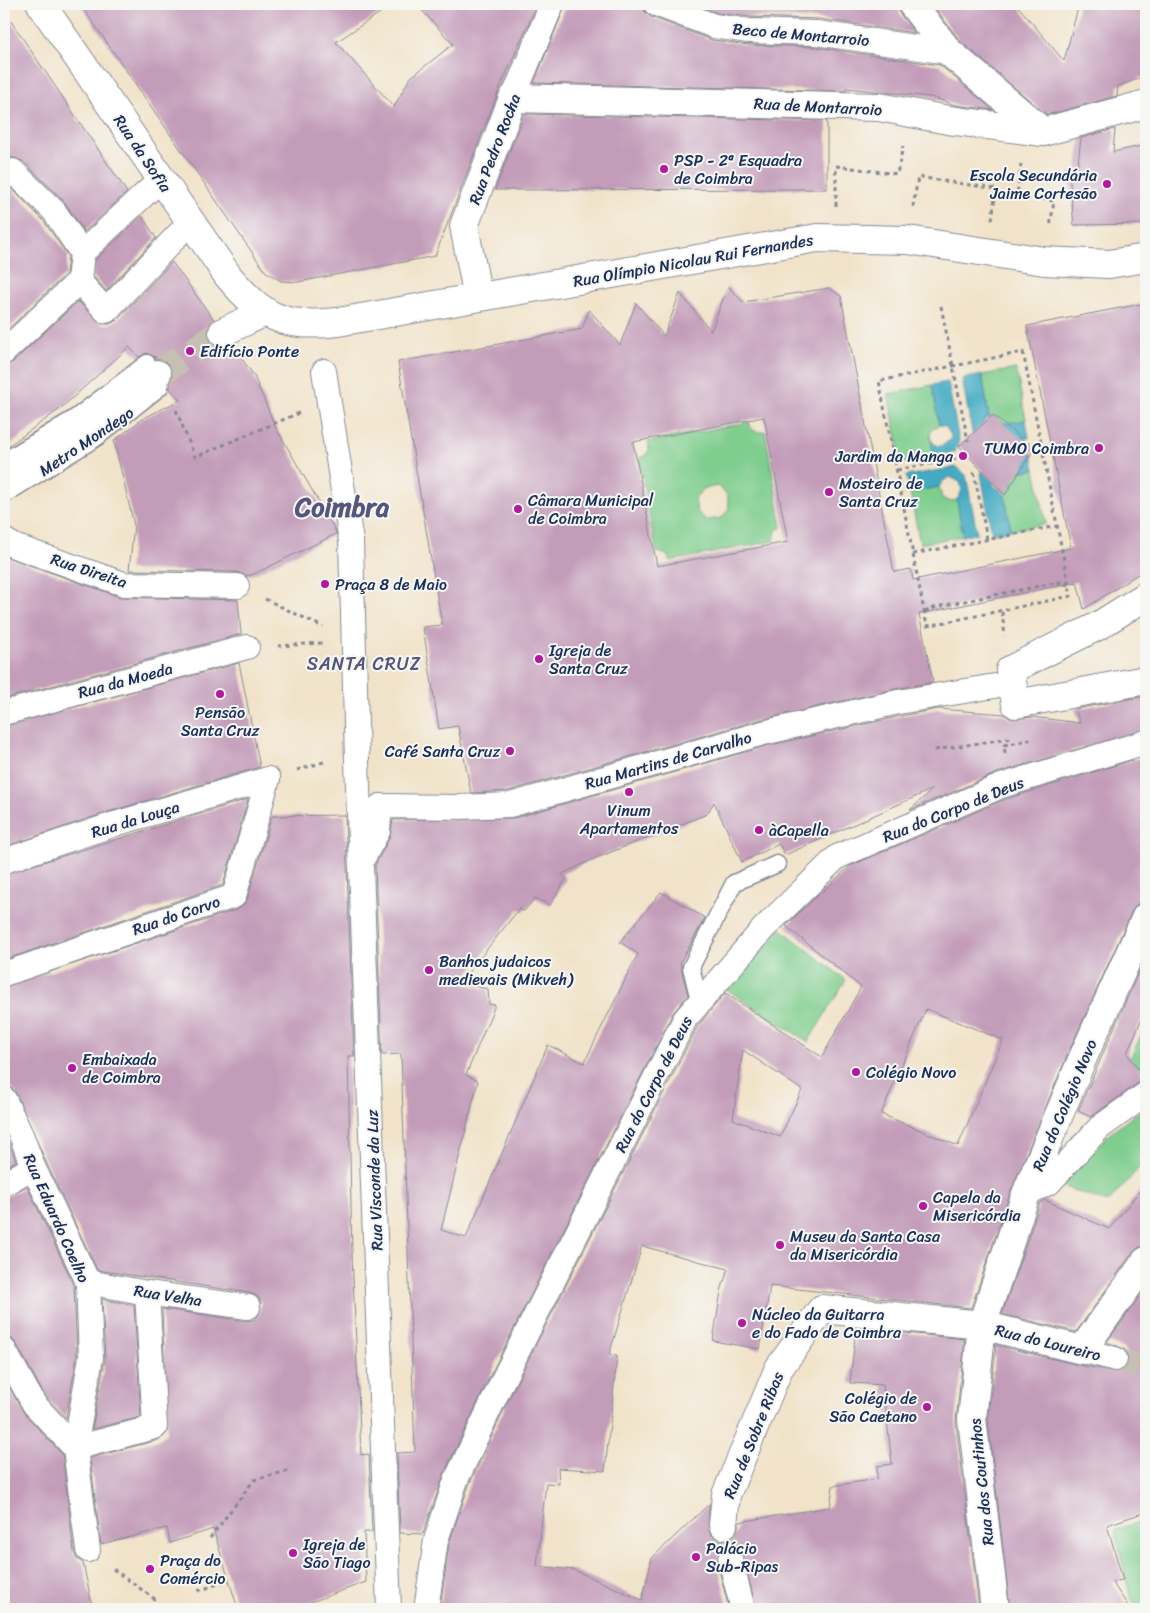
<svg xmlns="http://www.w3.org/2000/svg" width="1150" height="1613" font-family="Sriracha,sans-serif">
	<rect width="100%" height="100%" fill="#f6f6f2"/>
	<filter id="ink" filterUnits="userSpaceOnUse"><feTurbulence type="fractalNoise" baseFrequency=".02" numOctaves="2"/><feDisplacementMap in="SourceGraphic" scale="10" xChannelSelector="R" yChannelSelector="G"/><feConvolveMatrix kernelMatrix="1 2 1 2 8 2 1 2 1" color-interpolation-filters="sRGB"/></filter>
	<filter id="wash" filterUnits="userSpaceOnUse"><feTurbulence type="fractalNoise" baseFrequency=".0096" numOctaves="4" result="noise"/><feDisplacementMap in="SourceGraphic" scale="20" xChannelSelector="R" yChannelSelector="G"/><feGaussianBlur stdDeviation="1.12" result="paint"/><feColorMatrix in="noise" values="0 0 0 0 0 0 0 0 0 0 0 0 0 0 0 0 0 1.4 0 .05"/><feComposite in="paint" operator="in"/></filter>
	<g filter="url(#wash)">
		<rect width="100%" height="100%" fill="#f1e3c9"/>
		<g fill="#7fce8e" stroke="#4d7e76" fill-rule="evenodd">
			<polygon points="1016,369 1026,420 1004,424 999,418 989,417 982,375"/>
			<polygon points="932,385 939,425 932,429 930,435 934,456 902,463 888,394"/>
			<path d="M749,422l2,7 7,3 7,-1 17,96 -6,3 -2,11 -104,20 -3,-6 -11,-4 -17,-93 7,-2 3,-7 -1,-7zM718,486l9,9 2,13 -7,10 -16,2 -9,-8 -2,-14 8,-9z"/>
			<polygon points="1035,469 1046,524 1011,530 1004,490 1012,486 1014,478 1012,473"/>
			<polygon points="939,487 942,498 949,501 957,500 963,536 920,544 910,492"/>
			<polygon points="781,929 846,980 808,1042 723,987"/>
			<polygon points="1146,1025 1146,1077 1138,1066 1135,1068 1128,1063"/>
			<polygon points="1141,1110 1146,1118 1146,1160 1108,1203 1062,1186 1107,1136"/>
			<polygon points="1146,1519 1146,1609 1137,1609 1130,1596 1115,1530"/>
		</g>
		<g fill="#43abc3" stroke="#2f6d90">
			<polygon points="982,375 989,417 984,421 982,427 1026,420 1029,438 986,446 973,437 962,379"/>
			<polygon points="948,382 959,441 955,452 934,456 931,440 937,446 942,446 951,439 951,435 945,426 939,425 932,385"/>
			<polygon points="1032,453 1035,469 993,477 993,484 997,489 1004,490 1011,530 992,534 981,474 989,461"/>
			<polygon points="957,467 966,475 977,533 963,536 957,500 962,490 960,482 950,477 943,481 939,487 910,492 906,476"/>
		</g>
		<g id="blocks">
			<g fill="#c39cb9" fill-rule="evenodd">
				<polygon points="80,4 393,4 336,42 394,107 410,78 453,44 416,4 537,4 498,92 435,256 298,282 281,281 265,271"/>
				<polygon points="566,4 643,4 645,12 651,17 712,40 749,45 815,47 940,65 993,110 955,105 931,97 846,88 845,91 534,83"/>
				<polygon points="694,4 897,4 900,14 915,33 818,19 750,17 717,13"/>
				<polygon points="932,4 1016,4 1064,61 1079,4 1146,4 1146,76 1118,86 1117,96 1047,115 960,41"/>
				<polygon points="4,11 127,192 84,232 64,201 23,161 11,157 4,161"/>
				<polygon points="524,114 827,121 827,189 495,190"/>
				<polygon points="1115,129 1113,152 1146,145 1146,224 1074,225 1069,173 1077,171 1081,138"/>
				<polygon points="12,189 43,220 68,256 66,274 4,333 4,191"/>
				<polygon points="142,216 156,238 106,291 93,276 95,260"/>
				<polygon points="172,262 214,320 208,330 209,339 215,345 221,347 232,345 254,376 275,426 335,530 336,534 254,574 246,576 237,572 129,570 134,525 114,441 142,419 180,400 170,389 172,372 170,365 163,360 146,353 139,357 129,347 60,409 4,449 4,365 13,362 78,301 102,324 109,324 116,321"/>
				<path d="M728,286l15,16 86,-14 12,8 53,276 17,-3 2,11 158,-32 -44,-222 119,-23v266l-62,40 -7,-27 -158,32 14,68 -38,7 -136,31 -251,71 -37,2 -13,-67 -19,3 -16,-102 19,-2 -44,-263 184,-33 7,-19 31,35 16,-42 28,33 16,-43 31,38zM764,417l24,125 -131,24 -24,-124z"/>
				<polygon points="993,415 1034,449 1005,495 959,446"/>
				<polygon points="4,556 120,597 238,600 241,634 4,699"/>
				<polygon points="239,663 260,767 111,811 4,847 4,726"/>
				<polygon points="1146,696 1146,729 997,773 910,810 933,789 785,855 779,844 742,862 714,802 707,814 596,858 562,874 566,879 550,905 535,898 524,911 519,909 460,983 488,989 489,1004 495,1005 466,1075 478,1081 441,1230 466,1238 548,1045 584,1063 638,954 620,942 661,892 705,918 680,963 688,995 673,1013 491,1374 444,1474 423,1534 400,1533 397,1453 415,1452 401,1054 382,1055 375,865 390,837 393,820 514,818 766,746 901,716 938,709 1004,714 1011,719 1032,717 1080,723 1075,709"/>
				<path d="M1146,756v146l-9,2 -5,7 -65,145 -55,132 -41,120 -201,-22 -10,63 -47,-8 8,-50 7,-22 -86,-23 -33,109 8,1 -12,115 -47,-3 1,16 -13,-1 -9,83 37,4 68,30 10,-42 57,-54v28l5,5 7,3 8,-1 7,-5 3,-12 91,-15 3,-21 44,-7v-13l15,-2 -9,-79 -33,-2 6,-55 109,11 -9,82 23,188h-223l-13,-54 -9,-9h-7l-7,4 -3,12 12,47h-289l9,-66 20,-58 46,-99 182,-359 28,-34 97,64 39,-70 -75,-61 12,-12 52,-48 156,-67zM926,1009l77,31 -45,106 -77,-32zM743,1050l59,40 -22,47 -47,-18z"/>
				<polygon points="248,799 223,885 4,960 4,874"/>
				<polygon points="345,815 354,1056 348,1056 352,1255 361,1455 369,1454 372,1532 364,1532 366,1582 292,1609 238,1609 213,1529 170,1543 167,1528 101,1544 90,1458 158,1440 167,1433 162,1309 247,1321 254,1320 259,1315 261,1302 257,1296 250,1293 97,1270 46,1162 16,1093 11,1087 4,1085 4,987 239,909 247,900 272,816"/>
				<polygon points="1146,955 1146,1009 1127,1053 1146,1080 1138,1083 1091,1117 1078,1111"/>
				<polygon points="4,1131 16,1161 4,1168"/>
				<polygon points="1146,1183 1146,1246 1139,1247 1133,1252 1076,1332 1002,1314 1040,1203 1045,1200 1109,1229"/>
				<polygon points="27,1186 74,1285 77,1356 66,1418 45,1396 16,1343 11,1338 4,1336 4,1198"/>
				<polygon points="1146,1287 1146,1512 1107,1525 1123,1580 1112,1582 1130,1609 1010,1609 988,1419 996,1345 1078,1365 1119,1372 1128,1363 1128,1355 1124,1349 1107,1342"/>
				<polygon points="102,1299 134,1305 141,1417 92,1429 105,1359"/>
				<polygon points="4,1378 24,1413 62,1454 74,1552 77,1559 83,1563 93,1609 4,1609"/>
			</g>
		</g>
	</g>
	<g filter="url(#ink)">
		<use href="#blocks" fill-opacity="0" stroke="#868994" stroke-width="1"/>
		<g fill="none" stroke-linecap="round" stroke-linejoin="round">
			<g stroke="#c6bfb4" stroke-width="24" stroke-dasharray="24 12" stroke-linecap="butt">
				<polyline points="1115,1359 1146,1369"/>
				<polyline points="723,1525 730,1559"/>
			</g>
			<polyline stroke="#c6bfb4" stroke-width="28" stroke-dasharray="28 14" stroke-linecap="butt" points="157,374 223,332"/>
			<g stroke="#868994" stroke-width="19">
				<g id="service">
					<polyline points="4,461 75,418 147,363"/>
					<polyline points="4,495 96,438 160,387"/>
					<polyline points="699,1000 691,967 734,883 777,864"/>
				</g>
			</g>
			<g stroke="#868994" stroke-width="26">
				<g id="pedestrian">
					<polyline points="656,4 714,26 749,31 816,33 949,52"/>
					<polyline points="513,98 552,4"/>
					<polyline points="4,178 13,171 54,211 82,253"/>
					<polyline points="161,179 82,253 79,281 106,311 190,222"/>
					<polyline points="4,352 79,281"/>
					<polyline points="324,371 351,541 357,761 389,1609"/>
					<polyline points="4,540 14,546 124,584 237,586"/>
					<polyline points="4,713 247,647"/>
					<polyline points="362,860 378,831 380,806 459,807 510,805 763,733 898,702 1013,683"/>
					<polyline points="4,861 115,824 268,779"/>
					<polyline points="4,974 234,896 268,779"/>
					<polyline points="4,1099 22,1137 33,1167 88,1282 91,1357 75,1448 88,1550"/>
					<polyline points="4,1184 33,1167"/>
					<polyline points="1026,1194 1050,1182 1099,1128 1146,1094"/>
					<polyline points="88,1282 147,1293 248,1307"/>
					<polyline points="4,1350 34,1404 75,1448 155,1427 147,1293"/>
					<polyline points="1082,1350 1115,1359"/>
					<polyline points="730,1559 743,1609"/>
					<polyline points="426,1609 436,1540 456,1480 503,1380 685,1019 763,929 837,857 1001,786 1146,742"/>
				</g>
			</g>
			<g stroke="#868994" stroke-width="30">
				<g id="minor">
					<polyline points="912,4 949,52 1043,132"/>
					<polyline points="478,297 464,226 513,98 879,107 948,120 1043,132 1146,104"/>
					<polyline points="223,332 265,312"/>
					<polyline points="4,478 94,422 157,374"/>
					<polyline points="1146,596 1098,626 1010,670 1016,704 1146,680"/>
					<polyline points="723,1525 726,1495 779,1368 822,1309 982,1325 1082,1350 1146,1261"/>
					<polyline points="995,1609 972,1419 982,1325 1026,1194 1081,1062 1146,917"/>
				</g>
			</g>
			<g stroke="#868994" stroke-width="30">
				<path id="secondary" d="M41,4l187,272c36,42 54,52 110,46l479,-84 91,2 136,21 65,3 37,-6"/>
			</g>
			<g stroke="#868994" stroke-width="3" stroke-dasharray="4 4" stroke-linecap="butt">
				<polyline points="1021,164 1017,195 1054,201 1050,228"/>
				<polyline points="836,206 836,166 897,174 903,146"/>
				<polyline points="913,207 918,177 996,189 992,220"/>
				<polyline points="941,306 968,441"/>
				<polygon points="1023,352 1071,596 927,626 879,381"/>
				<polyline points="176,410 195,457 299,413"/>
				<polyline points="987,452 1041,442"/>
				<polyline points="897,470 956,459"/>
				<polyline points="974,472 987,539"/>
				<polyline points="913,554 1057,526"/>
				<polyline points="265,599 323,627"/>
				<polyline points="925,612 936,607 1059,582 1068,585"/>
				<polyline points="1002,612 1005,636"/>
				<polyline points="278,646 322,643"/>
				<polyline points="935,750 1011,738"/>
				<polyline points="1005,753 1004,745 1029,740 1027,736"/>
				<polyline points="297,770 324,762"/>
				<polyline points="210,1538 254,1480 290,1470"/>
				<polyline points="113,1569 156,1600 159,1609"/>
				<polyline points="198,1591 229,1580"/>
			</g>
			<use href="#service" stroke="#fff" stroke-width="16"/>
			<use href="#pedestrian" stroke="#fff" stroke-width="24"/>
			<use href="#minor" stroke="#fff" stroke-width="28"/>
			<use href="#secondary" stroke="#fff" stroke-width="28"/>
		</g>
	</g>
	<g fill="#b5179e" stroke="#f6f6f2" stroke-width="2">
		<circle cx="664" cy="169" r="5"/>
		<circle cx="1107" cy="184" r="5"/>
		<circle cx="190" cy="351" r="5"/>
		<circle cx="1099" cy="448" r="5"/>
		<circle cx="963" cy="456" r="5"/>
		<circle cx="829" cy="492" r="5"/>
		<circle cx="518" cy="509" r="5"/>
		<circle cx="325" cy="584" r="5"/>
		<circle cx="539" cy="659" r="5"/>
		<circle cx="220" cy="694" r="5"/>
		<circle cx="510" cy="751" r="5"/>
		<circle cx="629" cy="792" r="5"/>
		<circle cx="759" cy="830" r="5"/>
		<circle cx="429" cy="970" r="5"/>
		<circle cx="72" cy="1068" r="5"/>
		<circle cx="856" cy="1072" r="5"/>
		<circle cx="923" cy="1206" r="5"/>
		<circle cx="780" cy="1245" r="5"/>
		<circle cx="742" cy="1323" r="5"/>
		<circle cx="927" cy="1407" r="5"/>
		<circle cx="293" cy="1553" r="5"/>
		<circle cx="696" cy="1557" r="5"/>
		<circle cx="150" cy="1569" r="5"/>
	</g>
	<g text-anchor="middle" stroke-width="4" stroke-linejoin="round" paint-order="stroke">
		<g font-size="16" fill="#1b2f5e" stroke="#f6f6f2">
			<text transform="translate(801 34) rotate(5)" y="6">Beco de Montarroio</text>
			<text transform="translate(818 106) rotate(3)" y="6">Rua de Montarroio</text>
			<text transform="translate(494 149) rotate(-69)" y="6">Rua Pedro Rocha</text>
			<text transform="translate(143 153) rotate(56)" y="6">Rua da Sofia</text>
			<text transform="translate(693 260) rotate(-10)" y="6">Rua Olímpio Nicolau Rui Fernandes</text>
			<text transform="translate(86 441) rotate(-34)" y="6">Metro Mondego</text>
			<text transform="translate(89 570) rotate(18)" y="6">Rua Direita</text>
			<text transform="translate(125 680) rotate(-15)" y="6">Rua da Moeda</text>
			<text transform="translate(668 760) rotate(-16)" y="6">Rua Martins de Carvalho</text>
			<text transform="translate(953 809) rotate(-22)" y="6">Rua do Corpo de Deus</text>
			<text transform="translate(135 819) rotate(-17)" y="6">Rua da Louça</text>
			<text transform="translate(176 915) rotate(-19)" y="6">Rua do Corvo</text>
			<text transform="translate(653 1084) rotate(-63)" y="6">Rua do Corpo de Deus</text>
			<text transform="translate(1064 1105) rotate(-67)" y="6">Rua do Colégio Novo</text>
			<text transform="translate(374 1180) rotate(-92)" y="6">Rua Visconde da Luz</text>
			<text transform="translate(57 1218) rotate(66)" y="6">Rua Eduardo Coelho</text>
			<text transform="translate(168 1295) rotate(9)" y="6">Rua Velha</text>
			<text transform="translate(1048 1342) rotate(14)" y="6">Rua do Loureiro</text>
			<text transform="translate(753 1435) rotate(-68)" y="6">Rua de Sobre Ribas</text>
			<text transform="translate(981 1482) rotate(-96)" y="6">Rua dos Coutinhos</text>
		</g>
		<g font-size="16" fill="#1b2f5e" stroke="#f6f6f2" text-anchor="start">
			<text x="674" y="166">PSP - 2ª Esquadra<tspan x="674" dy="18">de Coimbra</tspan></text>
			<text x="1097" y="181" text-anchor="end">Escola Secundária<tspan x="1097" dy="18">Jaime Cortesão</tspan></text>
			<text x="200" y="357">Edifício Ponte</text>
			<text x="1089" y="454" text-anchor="end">TUMO Coimbra</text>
			<text x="953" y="462" text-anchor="end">Jardim da Manga</text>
			<text x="839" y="489">Mosteiro de<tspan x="839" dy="18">Santa Cruz</tspan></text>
			<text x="528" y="506">Câmara Municipal<tspan x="528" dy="18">de Coimbra</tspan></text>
			<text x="335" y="590">Praça 8 de Maio</text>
			<text x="549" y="656">Igreja de<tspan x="549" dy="18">Santa Cruz</tspan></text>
			<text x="220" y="718" text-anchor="middle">Pensão<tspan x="220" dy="18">Santa Cruz</tspan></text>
			<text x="500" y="757" text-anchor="end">Café Santa Cruz</text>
			<text x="629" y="816" text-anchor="middle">Vinum<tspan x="629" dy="18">Apartamentos</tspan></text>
			<text x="769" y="836">àCapella</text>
			<text x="439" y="967">Banhos judaicos<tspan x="439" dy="18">medievais (Mikveh)</tspan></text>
			<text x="82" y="1065">Embaixada<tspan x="82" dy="18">de Coimbra</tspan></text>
			<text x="866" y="1078">Colégio Novo</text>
			<text x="933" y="1203">Capela da<tspan x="933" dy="18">Misericórdia</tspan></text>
			<text x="790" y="1242">Museu da Santa Casa<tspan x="790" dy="18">da Misericórdia</tspan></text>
			<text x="752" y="1320">Núcleo da Guitarra<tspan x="752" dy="18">e do Fado de Coimbra</tspan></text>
			<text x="917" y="1404" text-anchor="end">Colégio de<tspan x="917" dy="18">São Caetano</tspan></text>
			<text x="303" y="1550">Igreja de<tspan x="303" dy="18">São Tiago</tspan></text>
			<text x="706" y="1554">Palácio<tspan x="706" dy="18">Sub-Ripas</tspan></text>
			<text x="160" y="1566">Praça do<tspan x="160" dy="18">Comércio</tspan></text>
		</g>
		<g font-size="18" letter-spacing="1" fill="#56557e" stroke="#f6f6f2">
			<text x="364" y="670">SANTA CRUZ</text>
		</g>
		<g font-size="26" font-weight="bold" fill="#56557e" stroke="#f6f6f2">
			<text x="342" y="516">Coimbra</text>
		</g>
	</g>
	<rect width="1150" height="1613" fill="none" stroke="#f6f6f2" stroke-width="20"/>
</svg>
